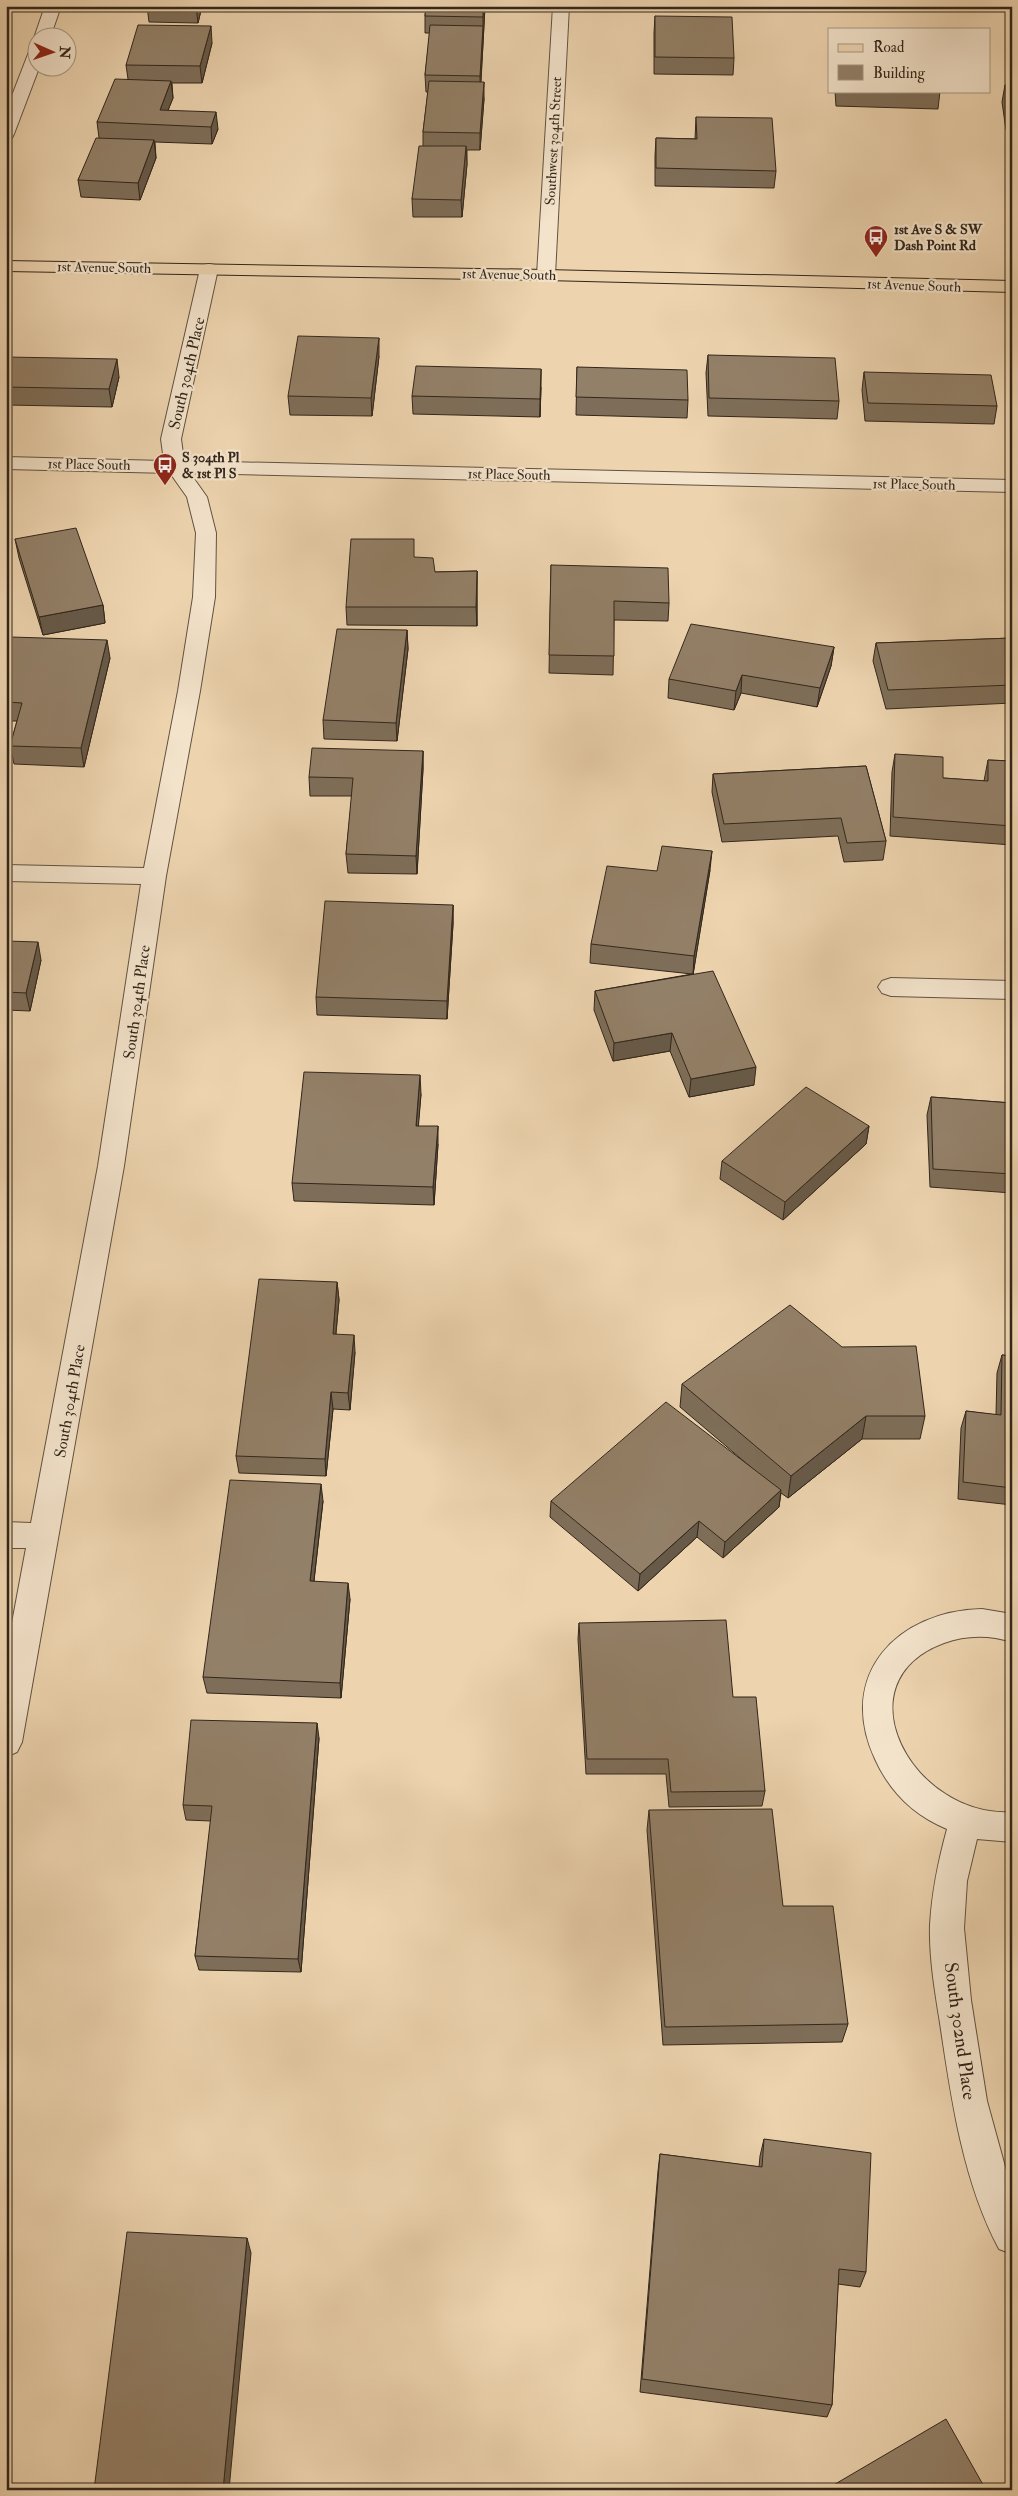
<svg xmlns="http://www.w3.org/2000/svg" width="1018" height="2496" font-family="'IM FELL Double Pica',serif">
	<rect width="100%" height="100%" fill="#edd4af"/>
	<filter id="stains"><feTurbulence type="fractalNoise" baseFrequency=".004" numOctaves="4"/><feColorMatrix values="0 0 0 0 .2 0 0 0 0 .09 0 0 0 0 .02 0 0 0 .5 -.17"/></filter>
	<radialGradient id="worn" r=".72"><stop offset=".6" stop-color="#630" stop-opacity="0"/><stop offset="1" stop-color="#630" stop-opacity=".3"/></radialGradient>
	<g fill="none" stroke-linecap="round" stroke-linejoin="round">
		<g stroke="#615240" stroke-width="2">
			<g id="minor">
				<polygon points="45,6 61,6 50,38 38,38 38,42 34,38"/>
				<polygon points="553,6 569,6 555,275 552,279 540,279 537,275"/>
				<polygon points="38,44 39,68 14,134 12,138 6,139 6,111 30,49"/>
				<polygon points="209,264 215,265 218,269 181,439 184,461 1012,480 1012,492 190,473 207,497 216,533 215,597 200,691 166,876 124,1166 22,1742 17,1752 6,1757 6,1655 26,1548 6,1548 6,1522 31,1523 98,1166 141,884 6,881 6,865 144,868 178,691 193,597 196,533 187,497 170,473 6,469 6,457 164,461 161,439 200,269 203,265"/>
				<polygon points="891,978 1012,981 1012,999 891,996 882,993 878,987 882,981"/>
				<path d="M982,1609l30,5v28c-22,-7 -46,-7 -68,1 -106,39 -31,175 68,169v30l-35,-3 -10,42 -3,47 7,72 16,101 25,91v62l-13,-5c-36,-67 -48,-151 -59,-226 -5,-31 -11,-66 -10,-98 2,-34 8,-63 17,-96 -34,-14 -57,-37 -72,-70 -39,-84 22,-148 107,-150z"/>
			</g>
		</g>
		<g stroke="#32261b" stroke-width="2">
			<polygon id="major" points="6,261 546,270 1012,281 1012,292 546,280 6,271"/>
		</g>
		<use href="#minor" fill="#f3e3cb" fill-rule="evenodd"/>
		<use href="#major" fill="#edd4af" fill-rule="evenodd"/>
	</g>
	<g fill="#7e6e59" stroke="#32261b">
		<polygon points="147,6 202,6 198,23 149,22"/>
		<polygon points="426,6 485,6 481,82 484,99 480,150 467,150 467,164 462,217 413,217 412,199 423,146 423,132 428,92 426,92 425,75 430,33 425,33 425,16"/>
		<polygon points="655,16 734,58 733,75 654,74 654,33"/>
		<polygon points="212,43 202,83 172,83 173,98 168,110 218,129 212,144 155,142 156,158 140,200 81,197 78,180 99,138 97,122 128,79 126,65"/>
		<polygon points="1005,85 1012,85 1012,130 1006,130 1002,102"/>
		<polygon points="835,91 940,91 938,109 836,106"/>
		<polygon points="696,117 776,171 774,188 655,186 655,156 656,138 695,139"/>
		<polygon points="708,355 839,401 837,419 708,416 706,373"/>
		<polygon points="379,356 372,416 290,415 288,396"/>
		<polygon points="6,357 119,377 112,407 6,405"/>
		<polygon points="577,367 688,400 687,418 576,415"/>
		<polygon points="864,372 997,406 994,424 865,421 862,390"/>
		<polygon points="541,387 540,417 413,414 412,396"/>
		<polygon points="15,539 103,605 105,623 43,635 19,558"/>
		<polygon points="414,557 435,572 477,571 477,626 347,625 346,607"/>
		<polygon points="551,565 669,603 668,621 614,620 613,675 549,673"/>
		<polygon points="407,630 408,649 397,741 324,739 323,720"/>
		<polygon points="1012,638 1012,703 886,709 873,661 876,643"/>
		<polygon points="834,647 831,666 817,707 741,693 734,710 668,698 669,679"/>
		<polygon points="6,653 110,658 84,767 14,764 10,746 17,721 6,721"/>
		<polygon points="423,751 423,769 417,874 348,873 346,854 352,796 310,796 309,777"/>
		<polygon points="895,754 943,778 984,781 988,760 1012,761 1012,845 890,836 892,772"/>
		<polygon points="866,766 886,841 883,860 844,862 838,836 722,842 712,792 713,774"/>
		<polygon points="710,870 693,974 754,1085 689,1097 670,1051 613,1061 594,1010 595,991 692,974 590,963 591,944 657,871"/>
		<polygon points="453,905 453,924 447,1019 317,1015 316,997"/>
		<polygon points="6,941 41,960 30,1011 6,1010"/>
		<polygon points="421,1094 418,1126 438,1144 434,1205 294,1201 292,1183"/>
		<polygon points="931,1097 1012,1103 1012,1193 930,1187 927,1115"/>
		<polygon points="869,1126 866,1144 783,1220 720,1179 722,1161"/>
		<polygon points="337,1282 339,1300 336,1334 355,1352 350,1410 333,1409 326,1476 239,1473 236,1456"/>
		<polygon points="1002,1355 1012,1356 1012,1505 958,1499 961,1428 966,1411 996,1415 997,1373"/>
		<polygon points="682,1384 925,1416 920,1439 862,1439 788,1498 781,1493 779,1507 723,1558 697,1537 638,1591 550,1517 551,1501 753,1469 680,1407"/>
		<polygon points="323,1501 314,1581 350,1599 341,1698 207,1693 203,1677"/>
		<polygon points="579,1623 733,1697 765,1791 762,1806 669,1807 666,1774 586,1774 578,1639"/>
		<polygon points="319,1738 301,1972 199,1970 195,1956 211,1821 186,1820 183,1805"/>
		<polygon points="649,1810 783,1906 848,2024 842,2042 663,2045 647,1830"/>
		<polygon points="764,2139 866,2272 860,2287 838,2284 832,2405 827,2417 640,2392 658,2171 660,2154 759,2167 760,2156"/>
	</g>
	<g fill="#675a49" stroke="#32261b">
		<polygon points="196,6 202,6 198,23"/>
		<polygon points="483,6 485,6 483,43 480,93 480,76 483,31"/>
		<polygon points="211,26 212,43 202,83 200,66"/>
		<polygon points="171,81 173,98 162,125 160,110"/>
		<polygon points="484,82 484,99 480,150 480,133"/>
		<polygon points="216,112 218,129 212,144 211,127"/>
		<polygon points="154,140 156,158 140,200 138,183"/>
		<polygon points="466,146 467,164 462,217 461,200"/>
		<polygon points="379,338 379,356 372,416 371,398"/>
		<polygon points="117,359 119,377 112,407 109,389"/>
		<polygon points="541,369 541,387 540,417 540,399"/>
		<polygon points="477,571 477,626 476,607"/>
		<polygon points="103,605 105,623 43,635 39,617"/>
		<polygon points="407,630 408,649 397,741 396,723"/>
		<polygon points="107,640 110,658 84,767 81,748"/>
		<polygon points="834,647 831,666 817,707 820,688"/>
		<polygon points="742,675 741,693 734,710 736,691"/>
		<polygon points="423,751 423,769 417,874 416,856"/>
		<polygon points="712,851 710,870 693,975 694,956"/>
		<polygon points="453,905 453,924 447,1019 447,1001"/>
		<polygon points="38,942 41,960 30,1011 26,993"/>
		<polygon points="672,1033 670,1051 613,1061 614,1043"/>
		<polygon points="756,1067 754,1085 689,1097 691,1079"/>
		<polygon points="420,1075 421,1094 417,1144 416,1126"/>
		<polygon points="438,1126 438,1144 434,1205 433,1187"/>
		<polygon points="869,1126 866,1144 783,1220 785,1202"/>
		<polygon points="337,1282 339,1300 334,1351 333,1334"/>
		<polygon points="354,1335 355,1352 350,1410 348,1393"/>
		<polygon points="331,1392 333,1409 326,1476 325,1459"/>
		<polygon points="866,1416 862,1439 788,1498 791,1476"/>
		<polygon points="321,1484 323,1501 312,1597 310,1581"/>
		<polygon points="781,1490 779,1507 723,1558 725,1542"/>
		<polygon points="699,1521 697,1537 638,1591 640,1574"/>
		<polygon points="348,1583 350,1599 341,1698 340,1683"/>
		<polygon points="317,1723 319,1738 301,1972 298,1959"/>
		<polygon points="247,2238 251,2253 229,2490 223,2490"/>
	</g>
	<g fill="#938068" stroke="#32261b">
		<polygon points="426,6 483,6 483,17 425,16"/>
		<polygon points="655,16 732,17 734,58 655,57"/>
		<polygon points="138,25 211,26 200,66 126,65"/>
		<polygon points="430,25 483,26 480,76 425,75"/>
		<polygon points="115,79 171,81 160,110 216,112 211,127 97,122"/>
		<polygon points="429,81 484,82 480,133 423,132"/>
		<polygon points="1005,85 1012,85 1012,113 1009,112"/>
		<polygon points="696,117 772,118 776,171 656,168 656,138 697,139"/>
		<polygon points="96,138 154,140 138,183 78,180"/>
		<polygon points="419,146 466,146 461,200 412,199"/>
		<polygon points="298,336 379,338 371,398 288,396"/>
		<polygon points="708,355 835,358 839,401 709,398"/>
		<polygon points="6,357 117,359 109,389 6,387"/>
		<polygon points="416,366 541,369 540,399 412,396"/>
		<polygon points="577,367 687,370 688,400 576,397"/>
		<polygon points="864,372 991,375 997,406 868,403"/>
		<polygon points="76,528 103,605 39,617 15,539"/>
		<polygon points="351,539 414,539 414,557 433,558 435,572 477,571 476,607 346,607"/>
		<polygon points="551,565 668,568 669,603 614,601 614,656 549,655"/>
		<polygon points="691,624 834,647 820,688 742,675 736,691 669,679"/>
		<polygon points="337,629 407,630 396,723 323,720"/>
		<polygon points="11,637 107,640 81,748 10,746 22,703 6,702 6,653"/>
		<polygon points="1012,638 1012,685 888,690 876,643"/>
		<polygon points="312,748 423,751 416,856 346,854 353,778 309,777"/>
		<polygon points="895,754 943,757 943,778 988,781 988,760 1012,761 1012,826 893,817"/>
		<polygon points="866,766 886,841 847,843 841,818 724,824 713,774"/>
		<polygon points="662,846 712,851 694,956 591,944 607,866 657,871"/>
		<polygon points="325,901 453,905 447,1001 316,997"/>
		<polygon points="6,941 38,942 26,993 6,992"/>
		<polygon points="713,971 756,1067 691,1079 672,1033 614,1043 595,991"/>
		<polygon points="304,1072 420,1075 416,1126 438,1126 433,1187 292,1183"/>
		<polygon points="806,1087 869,1126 785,1202 722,1161"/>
		<polygon points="931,1097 1012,1103 1012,1174 933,1169"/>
		<polygon points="259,1279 337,1282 333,1334 354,1335 348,1393 331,1392 325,1459 236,1456"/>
		<polygon points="790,1305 842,1347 916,1346 925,1416 866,1416 791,1476 682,1384"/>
		<polygon points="1002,1355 1012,1356 1012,1488 963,1482 966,1411 1001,1415"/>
		<polygon points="666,1402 781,1490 725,1542 699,1521 640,1574 551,1501"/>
		<polygon points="230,1480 321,1484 310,1581 348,1583 340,1683 203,1677"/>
		<polygon points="726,1620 733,1697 756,1697 765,1791 671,1792 668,1759 587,1759 579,1623"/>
		<polygon points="191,1720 317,1723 298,1959 195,1956 212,1806 183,1805"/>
		<polygon points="772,1809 783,1906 833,1906 848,2024 665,2027 649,1810"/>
		<polygon points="764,2139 871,2153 866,2272 839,2269 832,2405 642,2379 660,2154 762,2167"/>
		<polygon points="127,2232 247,2238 223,2490 94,2490"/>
		<polygon points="946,2419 986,2490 825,2490"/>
	</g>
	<defs>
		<g id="bus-pin" transform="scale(1.25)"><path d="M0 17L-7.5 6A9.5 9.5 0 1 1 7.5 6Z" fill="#8f2418" stroke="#f3e3cb"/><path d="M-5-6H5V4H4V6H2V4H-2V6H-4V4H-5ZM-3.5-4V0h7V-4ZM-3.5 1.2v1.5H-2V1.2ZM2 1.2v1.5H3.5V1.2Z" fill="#fff"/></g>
	</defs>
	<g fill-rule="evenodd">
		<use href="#bus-pin" x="876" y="237"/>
		<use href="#bus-pin" x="165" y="465"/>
	</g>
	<g text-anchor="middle" stroke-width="4.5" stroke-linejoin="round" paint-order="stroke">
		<g font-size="14" fill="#32261b" stroke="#f3e3cb">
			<text transform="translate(553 141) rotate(-87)" y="5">Southwest 304th Street</text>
			<text transform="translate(104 267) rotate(1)" y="5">1st Avenue South</text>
			<text transform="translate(509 274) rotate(1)" y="5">1st Avenue South</text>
			<text transform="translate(914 285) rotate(2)" y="5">1st Avenue South</text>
			<text transform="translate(89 464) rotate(1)" y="5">1st Place South</text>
			<text transform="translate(509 474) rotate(1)" y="5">1st Place South</text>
			<text transform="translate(914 484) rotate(1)" y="5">1st Place South</text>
		</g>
		<g font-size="14" font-weight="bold" fill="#32261b" stroke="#f3e3cb" text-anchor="start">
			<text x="894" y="234">1st Ave S &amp; SW<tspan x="894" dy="16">Dash Point Rd</tspan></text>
			<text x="182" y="462">S 304th Pl<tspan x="182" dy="16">&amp; 1st Pl S</tspan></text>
		</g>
		<g font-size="16" fill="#32261b" stroke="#f3e3cb">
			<text transform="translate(186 373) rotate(-77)" y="6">South 304th Place</text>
			<text transform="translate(136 1002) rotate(-82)" y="6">South 304th Place</text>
			<text transform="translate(69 1401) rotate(-80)" y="6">South 304th Place</text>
		</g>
		<g font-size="19" fill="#32261b" stroke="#f3e3cb">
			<text transform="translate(961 2031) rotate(82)" y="7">South 302nd Place</text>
		</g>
	</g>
	<rect width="1018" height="2496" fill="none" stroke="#edd4af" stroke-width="25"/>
	<rect x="8" y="8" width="1003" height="2481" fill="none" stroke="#32261b" stroke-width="2.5"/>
	<rect x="12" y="12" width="993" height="2471" fill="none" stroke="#32261b"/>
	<rect x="828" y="28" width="162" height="65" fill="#f3e3cb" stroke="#a69785"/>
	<rect x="838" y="44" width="25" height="8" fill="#edd4af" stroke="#a69785"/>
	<text x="873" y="52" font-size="15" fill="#32261b">Road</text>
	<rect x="838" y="65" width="25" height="15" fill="#938068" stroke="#a69785"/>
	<text x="873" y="78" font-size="15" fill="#32261b">Building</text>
	<g transform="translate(52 52) rotate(92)"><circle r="24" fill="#f3e3cb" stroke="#a69785"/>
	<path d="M0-4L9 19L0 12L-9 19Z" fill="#8f2418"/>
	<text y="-8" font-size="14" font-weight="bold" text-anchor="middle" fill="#32261b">N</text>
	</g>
	<rect width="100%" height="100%" filter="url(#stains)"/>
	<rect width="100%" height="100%" fill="url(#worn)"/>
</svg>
